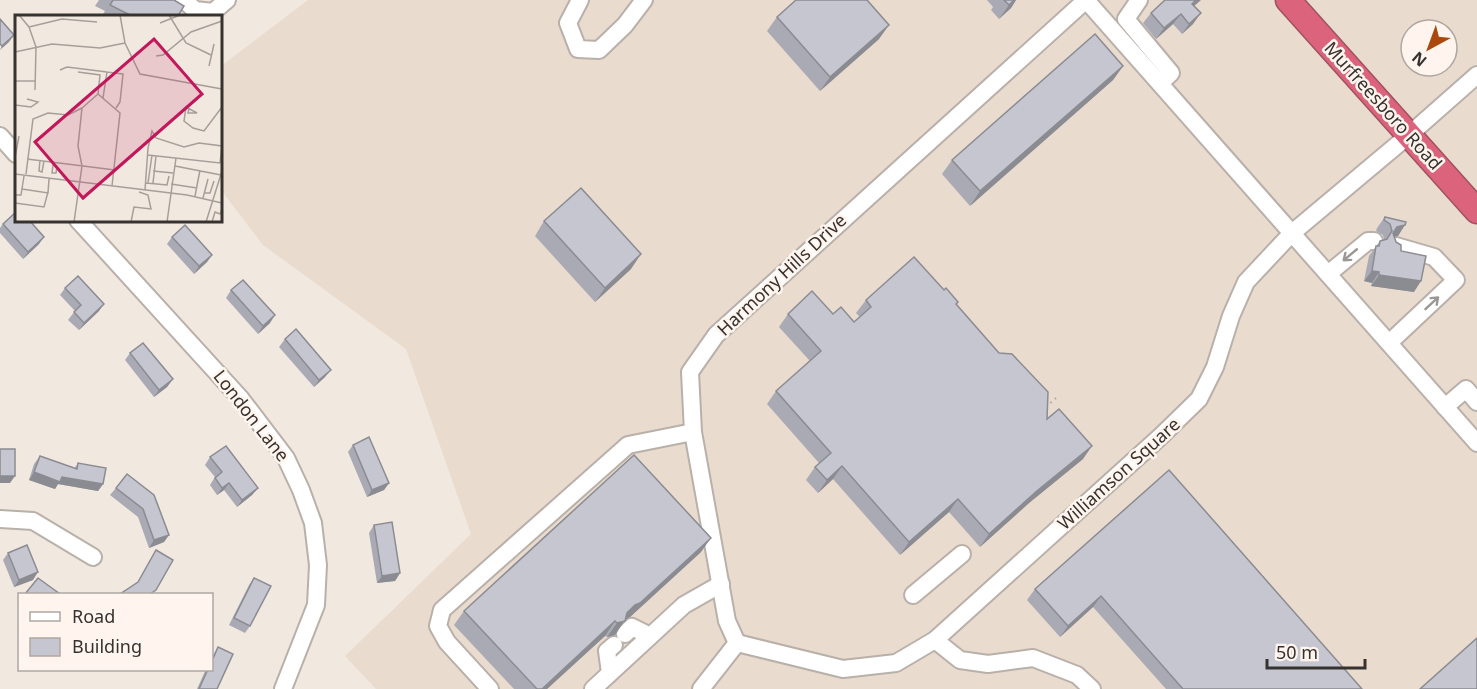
<svg xmlns="http://www.w3.org/2000/svg" width="1477" height="689" font-family="'Noto Sans',sans-serif">
	<rect width="100%" height="100%" fill="#f1e8e0"/>
	<path fill="#e9dbce" fill-rule="evenodd" d="M308,0h1169v689h-1101l-31,-33 126,-122 -65,-185 -143,-104 -42,-55v-124zM1411,30h36v36h-36z"/>
	<g fill="none" stroke-linecap="round" stroke-linejoin="round">
		<g stroke="#b9b0a9" stroke-width="20">
			<g id="minor">
				<polyline points="184,0 195,10 213,12 227,0"/>
				<polyline points="580,0 568,23 578,49 599,50 625,25 644,0"/>
				<polyline points="1086,0 1477,443"/>
				<polyline points="1139,0 1126,19 1171,73 1160,83"/>
				<polyline points="0,136 16,154"/>
				<polyline points="78,220 241,399 286,458 301,490 313,523 318,565 316,605 283,689"/>
				<polyline points="1328,274 1368,241 1374,241"/>
				<polyline points="1389,343 1456,280 1434,257 1396,246"/>
				<polyline points="1445,407 1466,389 1477,402"/>
				<polyline points="0,519 33,521 93,557"/>
				<polyline points="913,595 962,554"/>
				<polyline points="625,634 632,627 650,636"/>
				<polyline points="935,640 960,660 988,664 1033,658 1077,675 1092,689"/>
				<polyline points="737,643 843,669 896,663 935,640 1161,436 1199,399 1215,367 1231,316 1246,282 1292,233 1409,135 1477,75"/>
				<polyline points="737,643 727,621 693,432 690,372 716,335 1086,0"/>
				<polyline points="610,673 607,651 614,645"/>
				<polyline points="490,689 447,642 438,626 442,610 628,445 693,432"/>
				<polyline points="593,689 684,605 721,584"/>
				<polyline points="701,689 737,643"/>
			</g>
		</g>
		<g stroke="#a15261" stroke-width="27">
			<polyline id="highway" points="1288,0 1477,211"/>
		</g>
		<polyline stroke="#aca59f" stroke-width="2" stroke-dasharray="1.5 4.5" stroke-linecap="butt" points="1046,407 1056,398"/>
		<use href="#minor" stroke="#fff" stroke-width="16"/>
		<use href="#highway" stroke="#db637c" stroke-width="24"/>
	</g>
	<g fill="#aaaab4">
		<polygon points="99,0 174,0 178,16 102,16 105,11 95,6"/>
		<polygon points="987,0 1016,0 1011,8 999,19 991,10 993,7"/>
		<polygon points="1194,6 1193,24 1182,34 1173,24 1156,39 1143,23 1151,13"/>
		<polygon points="777,17 879,39 820,91 767,31"/>
		<polygon points="1123,66 1113,80 970,206 942,174 952,160"/>
		<polygon points="1385,217 1406,222 1398,236 1394,237 1396,242 1401,251 1414,292 1371,286 1372,283 1364,281 1369,256 1380,241 1384,240 1383,235 1376,231 1377,228"/>
		<polygon points="544,221 631,269 595,302 535,236"/>
		<polygon points="3,224 39,244 23,259 0,233 0,228"/>
		<polygon points="172,237 212,255 207,262 194,274 167,244"/>
		<polygon points="65,288 99,311 79,330 68,320 75,311 60,295"/>
		<polygon points="231,290 270,323 258,334 226,298"/>
		<polygon points="944,290 958,302 957,305 1047,419 1083,459 1029,503 980,547 949,512 900,555 833,479 818,493 806,480 815,467 819,463 767,404 776,391 810,361 779,327 788,314 833,314 854,322 860,317 856,313 866,300"/>
		<polygon points="285,339 325,377 314,387 279,347"/>
		<polygon points="130,353 173,379 167,387 154,397 125,360"/>
		<polygon points="353,445 389,483 384,490 367,497 348,452"/>
		<polygon points="40,456 74,469 78,463 103,484 98,491 58,484 55,489 29,480 34,464"/>
		<polygon points="210,457 258,488 252,495 237,507 224,490 217,495 210,485 215,477 205,465"/>
		<polygon points="1169,470 1362,689 1166,689 1093,607 1060,637 1027,600 1035,589"/>
		<polygon points="116,488 154,495 169,535 164,542 149,548 138,517 110,495"/>
		<polygon points="374,525 400,573 395,581 377,583 369,533"/>
		<polygon points="701,552 630,617 625,619 615,635 607,637 605,636 547,689 514,689 454,625 464,611"/>
		<polygon points="8,553 33,580 14,587 3,560"/>
		<polygon points="254,578 250,626 245,633 229,625 249,585"/>
		<polygon points="218,647 217,689 197,689 206,669 212,669 212,657"/>
	</g>
	<g fill="#8b8b92">
		<polygon points="1014,0 1016,0 1011,8 999,19 1009,5"/>
		<polygon points="1196,0 1201,0 1185,14 1192,4"/>
		<polygon points="1201,13 1193,24 1182,34 1189,24"/>
		<polygon points="1181,14 1173,24 1156,39 1164,28"/>
		<polygon points="889,25 879,39 820,91 830,77"/>
		<polygon points="14,35 9,42 0,50 2,46"/>
		<polygon points="1123,66 1113,80 970,206 980,191"/>
		<polygon points="1405,225 1398,236 1389,238 1397,227"/>
		<polygon points="44,237 39,244 23,259 28,252"/>
		<polygon points="641,254 631,269 595,302 605,288"/>
		<polygon points="212,255 207,262 194,274 199,266"/>
		<polygon points="1372,271 1379,272 1372,283 1364,281"/>
		<polygon points="1379,275 1421,281 1414,292 1371,286"/>
		<polygon points="104,304 99,311 79,330 84,323"/>
		<polygon points="275,315 270,323 258,334 263,326"/>
		<polygon points="331,370 325,377 314,387 319,380"/>
		<polygon points="173,379 167,387 154,397 159,390"/>
		<polygon points="1092,446 1083,459 1029,503 980,547 989,534 1038,490"/>
		<polygon points="842,466 833,479 818,493 827,480"/>
		<polygon points="34,472 62,477 103,484 98,491 58,484 55,489 29,480"/>
		<polygon points="0,476 15,476 10,483 0,483"/>
		<polygon points="229,483 224,490 217,495 222,488"/>
		<polygon points="389,483 384,490 367,497 372,490"/>
		<polygon points="258,488 252,495 237,507 242,500"/>
		<polygon points="958,499 949,512 900,555 909,542"/>
		<polygon points="169,535 164,542 149,548 154,540"/>
		<polygon points="711,538 701,552 630,617 625,620 615,635 607,637 617,623 635,605"/>
		<polygon points="38,572 33,580 14,587 19,580"/>
		<polygon points="400,573 395,581 377,583 382,576"/>
		<polygon points="1101,596 1093,607 1060,637 1068,626"/>
		<polygon points="615,621 605,636 547,689 542,689"/>
	</g>
	<g fill="#c6c6d1" stroke="#8b8b92" stroke-width="1.5">
		<polygon points="113,0 174,0 184,6 178,16 132,16 110,5"/>
		<polygon points="796,0 867,0 889,25 830,77 777,17"/>
		<polygon points="1004,0 1014,0 1009,5"/>
		<polygon points="1165,0 1196,0 1192,4 1201,13 1189,24 1181,14 1164,28 1151,13"/>
		<polygon points="0,19 14,35 2,46 0,44"/>
		<polygon points="1095,34 1123,66 980,191 952,160"/>
		<polygon points="581,188 641,254 605,288 544,221"/>
		<polygon points="16,212 16,220 29,220 44,237 28,252 3,224"/>
		<polygon points="1385,217 1406,222 1405,225 1397,227 1393,233 1396,242 1401,245 1401,251 1426,256 1421,281 1379,275 1379,272 1372,271 1376,246 1379,246 1380,241 1387,239 1392,231 1390,224 1384,220"/>
		<polygon points="185,225 212,255 199,266 172,237"/>
		<polygon points="914,257 944,290 946,288 958,302 956,304 999,353 1012,354 1048,392 1047,419 1059,409 1092,446 1038,490 989,534 958,499 909,542 842,466 827,480 815,467 831,453 776,391 821,351 788,314 812,291 833,314 841,307 854,322 871,307 866,300"/>
		<polygon points="78,276 104,304 84,323 74,312 81,305 65,288"/>
		<polygon points="243,280 275,315 263,326 231,290"/>
		<polygon points="296,329 331,370 319,380 285,339"/>
		<polygon points="143,343 173,379 159,390 130,353"/>
		<polygon points="369,437 389,483 372,490 353,445"/>
		<polygon points="226,446 258,488 242,500 229,483 222,488 215,478 222,472 210,457"/>
		<rect x="0" y="449" width="15" height="27"/>
		<polygon points="634,455 711,538 640,603 635,605 627,613 625,621 617,623 615,621 542,689 537,689 464,611"/>
		<polygon points="40,456 77,469 78,463 106,468 103,484 62,477 60,482 34,472"/>
		<polygon points="1169,470 1362,689 1183,689 1101,596 1068,626 1035,589"/>
		<polygon points="127,474 154,495 169,535 154,540 143,509 116,488"/>
		<polygon points="392,522 400,573 382,576 374,525"/>
		<polygon points="27,545 38,572 19,580 8,553"/>
		<polygon points="156,550 173,560 156,590 150,594 120,594 138,582"/>
		<polygon points="38,578 60,594 25,594"/>
		<polygon points="254,578 271,586 250,626 234,618"/>
		<polygon points="1477,638 1477,689 1420,689"/>
		<polygon points="218,647 233,654 217,689 199,689 208,669 212,669 212,661"/>
	</g>
	<defs><path id="oneway-shaft" d="M-6 0H5M1.5-3L5.5 0L1.5 3" fill="none" stroke-width="1.6" stroke-linecap="round" stroke-linejoin="round" transform="scale(1.5)"/></defs>
	<g stroke="#9a9897">
		<use href="#oneway-shaft" transform="translate(1350 255) rotate(140)"/>
		<use href="#oneway-shaft" transform="translate(1432 303) rotate(-43)"/>
	</g>
	<g text-anchor="middle" stroke-width="5" stroke-linejoin="round" paint-order="stroke">
		<g font-size="18" fill="#36322f" stroke="#fff5ee">
			<text transform="translate(1383 106) rotate(48)" y="6">Murfreesboro Road</text>
			<text transform="translate(782 275) rotate(-43)" y="6">Harmony Hills Drive</text>
			<text transform="translate(251 416) rotate(52)" y="6">London Lane</text>
			<text transform="translate(1119 474) rotate(-42)" y="6">Williamson Square</text>
		</g>
	</g>
	<g transform="translate(15 15)">
		<rect width="207" height="207" fill="#f1e8e0"/>
		<path fill="none" stroke="#a69f99" stroke-width="1.5" d="M4,0l10,12 7,20 -1,43M105,0l5,28 15,31 82,15M154,0l17,28 25,12M145,8l20,-8M14,12l33,-8 35,3M0,37l37,-8 48,4 25,-5M141,41l7,-1 28,-23 31,-11M194,51l5,-22M45,55l7,-3 40,5M63,57l22,3 -2,19M0,66h20M83,79l22,19 -8,73M88,83l4,-26 16,2 -3,28 -4,6M0,90l16,2 7,-5 -11,-3M174,94l-1,4h9l-11,-6 -2,14 9,7 11,3 18,-24M0,142l4,-21M12,144l88,11M25,145l-1,11 3,1 2,-11M38,150l-1,8h4l1,-7M160,151l46,9M138,156l20,2M0,159l172,21 35,8M11,159l7,-55 15,-6 20,2 14,-7M131,168l21,2 2,-9M133,168l4,-28M138,168l3,-27M156,169l26,4M7,174l26,4 1,-14M130,175l3,-42 4,-17 4,7 28,9 15,-4 23,3 -2,17 -72,-8M189,178h6l4,-12M0,180h6l3,-19M180,181l5,-26M188,183l5,-19M0,188l29,4 4,-15M59,207l8,-56 -4,-20 4,-38 16,-14M116,207l3,-15 17,2 -3,-14 -9,-3M152,207l9,-64M191,207l16,-51M197,207l3,-10 5,2 2,-5"/>
		<path fill="#c2185b" fill-opacity="0.15" stroke="#c2185b" stroke-width="3" d="M139,24l48,55 -119,104 -48,-56z"/>
		<rect width="207" height="207" fill="none" stroke="#36322f" stroke-width="3"/>
	</g>
	<rect x="18" y="593" width="195" height="78" fill="#fff5ee" stroke="#afa7a2" stroke-width="1.5"/>
	<rect x="30" y="612" width="30" height="9" fill="#ffffff" stroke="#afa7a2" stroke-width="1.5"/>
	<text x="72" y="623" font-size="18" fill="#36322f">Road</text>
	<rect x="30" y="638" width="30" height="18" fill="#c6c6d1" stroke="#afa7a2" stroke-width="1.5"/>
	<text x="72" y="653" font-size="18" fill="#36322f">Building</text>
	<g transform="translate(1429 48) rotate(221)"><circle r="28" fill="#fff5ee" stroke="#afa7a2" stroke-width="1.5"/>
	<path d="M0-4.5L10 22L0 15L-10 22Z" fill="#ab480e"/>
	<text y="-9" font-size="16" font-weight="bold" text-anchor="middle" fill="#36322f">N</text>
	</g>
	<path d="M1267 659v9h98v-9" fill="none" stroke="#36322f" stroke-width="3"/>
	<text x="1276" y="659" font-size="18" fill="#36322f" stroke="#fff5ee" stroke-width="4.5" paint-order="stroke">50 m</text>
</svg>
